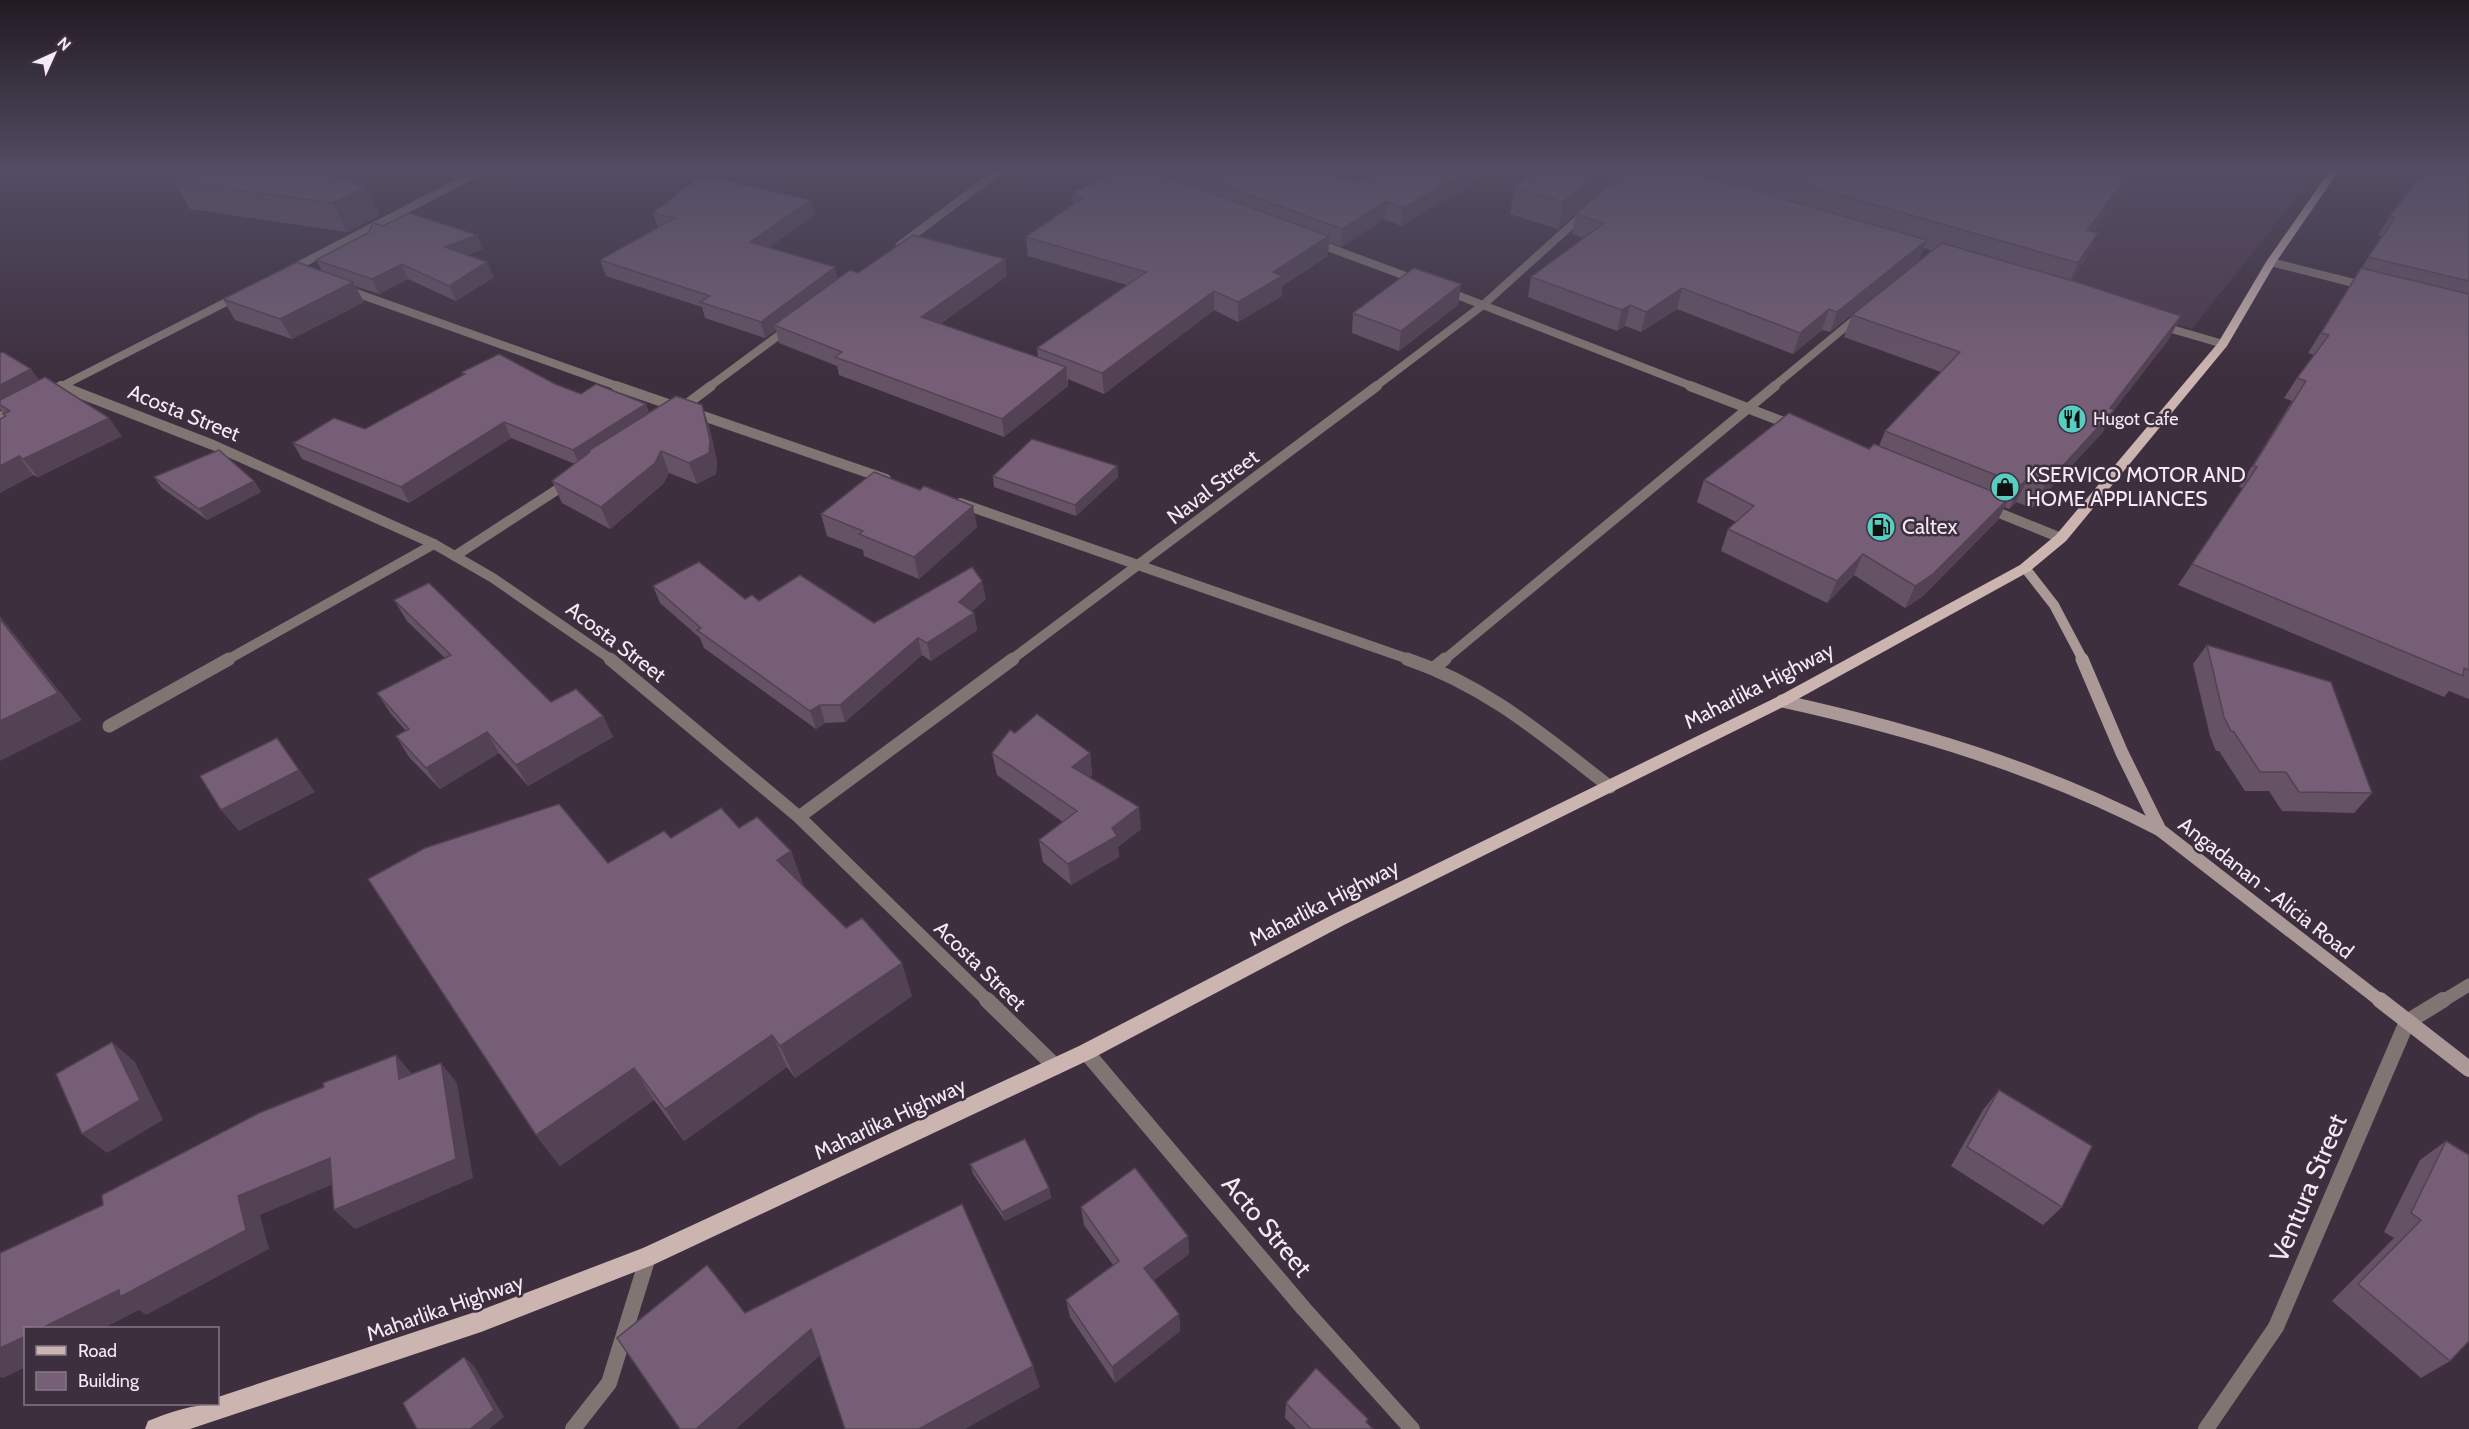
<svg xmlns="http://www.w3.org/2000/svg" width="2469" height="1429" font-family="Cabin,sans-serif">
	<rect width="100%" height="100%" fill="#3e2f3e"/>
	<polygon fill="#4d394d" points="1661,169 2319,169 2192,329"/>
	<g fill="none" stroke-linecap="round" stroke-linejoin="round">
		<g stroke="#817573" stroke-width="8">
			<polyline points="1314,242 1419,281"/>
			<polyline points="900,245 1002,169"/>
			<polyline points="2271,262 2366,286"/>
			<polyline points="288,271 484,169"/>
			<polyline points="345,289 620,387"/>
			<polyline points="1444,290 1694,387"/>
			<polyline points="2158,325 2223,344"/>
			<polyline points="61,386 64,387"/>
			<polyline points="60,387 238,296"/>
			<polyline points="709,387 790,327"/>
			<polyline points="1375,387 1483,305 1586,212"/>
			<polyline points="1773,387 1860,315"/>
		</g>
		<g stroke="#817573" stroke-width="10">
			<polyline points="61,386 213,445 434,544 493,578 612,660"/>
			<polyline points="616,386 886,479"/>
			<polyline points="1690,386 1794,426"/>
			<polyline points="58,388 62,386"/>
			<polyline points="679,410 711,386"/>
			<polyline points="0,417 18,408"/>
			<polyline points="960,503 1411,660"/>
			<polyline points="1987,508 2061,538"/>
			<polyline points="455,556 569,482"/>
			<polyline points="227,660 434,544"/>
			<polyline points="1011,660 1377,386"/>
			<polyline points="1444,660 1775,386"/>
		</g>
		<g stroke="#817573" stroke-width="13">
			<polyline points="610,659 799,817 989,1002"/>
			<path d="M1407,659c80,27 137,77 203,128"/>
			<polyline points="1434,668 1445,659"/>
			<polyline points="109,726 229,659"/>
			<polyline points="799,817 1013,659"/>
			<polyline points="2441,1002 2469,985"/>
		</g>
		<g stroke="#817573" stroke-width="16">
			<polyline points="987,1000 1056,1067"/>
			<polyline points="1086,1052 1304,1309 1412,1429"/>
			<polyline points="573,1429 609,1383 648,1257"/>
			<polyline points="2206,1429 2276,1327 2407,1022 2443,1000"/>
		</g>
		<polyline stroke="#ab9997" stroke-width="10" points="2025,568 2054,605 2083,660"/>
		<g stroke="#ab9997" stroke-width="13">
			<polyline points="2082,659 2122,753 2160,830 2382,1002"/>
			<path d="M1782,701c132,29 258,67 378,129"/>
		</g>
		<polyline stroke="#ab9997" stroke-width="16" points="2380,1000 2469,1069"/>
		<path fill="#ccb4b1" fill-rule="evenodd" d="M2331,169h9l-64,93 -49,84 -161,195 -36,30 -243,134 -443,220 -251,133 -438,206 -174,68 -291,97h-45l3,-8c22,-9 45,-17 70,-17v-7l263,-87 162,-62 436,-202 253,-131 445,-218 243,-132 36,-30 162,-192 48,-81z"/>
	</g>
	<g fill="#655265">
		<polygon points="194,169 335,169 340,178 380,215 347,232 190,209 174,181 195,169"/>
		<polygon points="1149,169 1319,169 1357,183 1480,179 1401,226 1384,219 1341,247 1329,242 1328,256 1282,286 1282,296 1238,322 1214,310 1104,394 1068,379 1068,386 1004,437 839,375 837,366 779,343 776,330 765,338 705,318 702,307 606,276 600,260 658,228 653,213 815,215 769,247 838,279 858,273 1005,259 1007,276 940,324 1038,358 1037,348 1127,285 1028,256 1026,237 1073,204 1072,193 1149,170"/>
		<polygon points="1526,169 1625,169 1558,229 1510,214 1514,187 1530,175"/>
		<polygon points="1627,169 2140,169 2093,232 2098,233 2085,260 2072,280 2181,316 2169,339 2114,410 2102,433 2032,508 2016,502 2009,509 2004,507 1998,520 1923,596 1905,608 1854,575 1827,603 1721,551 1728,529 1736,522 1697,502 1704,480 1879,446 1885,431 1941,372 1844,337 1852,315 1932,251 1924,248 1919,260 1830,332 1822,330 1793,354 1677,309 1641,332 1625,326 1617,331 1528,297 1531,277 1584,238 1572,234 1576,214"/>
		<polygon points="2469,169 2469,699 2449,691 2444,697 2178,585 2243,488 2239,487 2292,401 2284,398 2297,378 2314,355 2308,353 2356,276 2382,237 2378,235 2390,216 2406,195"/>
		<polygon points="383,226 477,235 483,249 468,255 494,277 456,301 408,279 379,294 355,286 364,302 292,339 235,320 223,299 322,271 316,260"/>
		<polygon points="1461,284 1458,305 1399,351 1352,333 1353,313"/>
		<polygon points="0,353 39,380 122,436 38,477 33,475 0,493 5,416 0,409"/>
		<polygon points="462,372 555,384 581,394 646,404 649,413 709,426 717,461 716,474 697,484 669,473 663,484 610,529 562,503 552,481 575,464 511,438 409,503 302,459 293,443 365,429 463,375"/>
		<polygon points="1117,466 1118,477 1076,516 994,487 993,476"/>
		<polygon points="154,477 254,481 261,492 207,520 162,488"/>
		<polygon points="821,514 977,527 919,579 864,556 863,550 827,536"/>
		<polygon points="653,586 759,601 874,623 986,599 972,611 974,613 977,630 931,661 922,655 845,722 825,723 816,729 704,648 700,638 660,603"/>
		<polygon points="394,600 551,702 603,716 613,737 528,786 499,753 440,789 409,757 396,736 406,731 391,714 377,693 445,658 407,621"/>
		<polygon points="2207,645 2372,793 2354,813 2282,811 2269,791 2245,791 2219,751 2216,751 2210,736 2193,664"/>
		<polygon points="1015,733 1090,753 1092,775 1089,778 1141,829 1118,847 1119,857 1071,885 1043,862 1039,840 1063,822 997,775 992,753"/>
		<polygon points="739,828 791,851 803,886 912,996 795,1078 787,1067 684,1141 654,1100 560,1166 536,1135 608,863 671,838"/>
		<polygon points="1999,1090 2062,1207 2043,1225 1951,1166 1983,1110"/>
		<polygon points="2446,1141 2450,1361 2421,1378 2332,1301 2394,1238 2384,1232 2420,1160"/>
		<polygon points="970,1164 1049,1188 1051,1198 1005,1221 973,1174"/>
		<polygon points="1081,1207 1188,1236 1189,1254 1154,1280 1179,1314 1180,1331 1115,1383 1070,1317 1066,1300 1113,1265 1084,1225"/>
		<polygon points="1286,1403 1367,1423 1373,1429 1296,1429 1285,1418"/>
	</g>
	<g fill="#534253">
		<polygon points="331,169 335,169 348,195 367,187 380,215 347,232 333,203 324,173"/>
		<polygon points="1471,169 1482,169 1480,179 1401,226 1403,208"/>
		<polygon points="1601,169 1625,169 1558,229 1563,202"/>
		<polygon points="2133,169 2140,169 2074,257 2087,230"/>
		<polygon points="811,200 815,215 754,257 750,242"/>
		<polygon points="1386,201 1384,219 1341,247 1342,229"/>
		<polygon points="2098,233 2085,260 2065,290 2078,263"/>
		<polygon points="477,235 483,249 451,262 445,247"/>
		<polygon points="1329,236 1328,256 1282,286 1282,296 1238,322 1238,302 1273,272"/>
		<polygon points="1927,240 1919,260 1830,332 1837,312"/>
		<polygon points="1005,259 1007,276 924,335 921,317"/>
		<polygon points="487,262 494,277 456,301 449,286"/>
		<polygon points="402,264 408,279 379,294 372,279"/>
		<polygon points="835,267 839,283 774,325 776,330 765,338 761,322"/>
		<polygon points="353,282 364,302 292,339 280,319"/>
		<polygon points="1461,284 1458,305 1399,351 1401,331"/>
		<polygon points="1682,288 1677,309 1641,332 1646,312"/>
		<polygon points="1214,291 1214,310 1104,394 1102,373"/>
		<polygon points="1630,305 1625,326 1617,331 1622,310"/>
		<polygon points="1829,309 1822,330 1793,354 1800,333"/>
		<polygon points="2181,316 2169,339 2113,411 2114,410 2102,433 2032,508 2045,485 2110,408"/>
		<polygon points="1066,367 1068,386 1004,437 1002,419"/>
		<polygon points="31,369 44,386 0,405 0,385"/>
		<polygon points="646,404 651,419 588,451 591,459 580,466 573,450"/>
		<polygon points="702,405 709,426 717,461 716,474 697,484 689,463"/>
		<polygon points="109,418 122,436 38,477 23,459"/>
		<polygon points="504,422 511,438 409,503 401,487"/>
		<polygon points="661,451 669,473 663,484 610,529 601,507"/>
		<polygon points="19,456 33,475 0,493 0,466"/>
		<polygon points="1117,466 1118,477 1076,516 1075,505"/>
		<polygon points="2028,478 2016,502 2009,509 2021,485"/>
		<polygon points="254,481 261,492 207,520 199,509"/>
		<polygon points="2009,498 1998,520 1923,596 1905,608 1915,586"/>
		<polygon points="973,506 977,527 919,579 914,557"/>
		<polygon points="1863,554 1854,575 1827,603 1837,581"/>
		<polygon points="982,581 986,599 962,619 959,602"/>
		<polygon points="974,613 977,630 931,661 927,643"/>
		<polygon points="0,616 82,720 0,761"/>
		<polygon points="918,638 922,655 845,722 840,705"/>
		<polygon points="820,705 825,723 816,729 810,711"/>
		<polygon points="603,716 613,737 528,786 516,765"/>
		<polygon points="487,732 499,753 440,789 426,768"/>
		<polygon points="277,738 315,792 239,831 221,810"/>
		<polygon points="1090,753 1092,775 1074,789 1072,767"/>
		<polygon points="1139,807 1141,829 1118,847 1119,857 1071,885 1068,864"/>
		<polygon points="791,851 804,886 790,894 777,860"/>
		<polygon points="902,963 912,996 795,1078 780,1046"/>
		<polygon points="772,1035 787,1067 684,1141 665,1109"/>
		<polygon points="112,1042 135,1062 163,1120 107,1153 82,1134"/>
		<polygon points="396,1055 413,1075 399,1079"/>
		<polygon points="441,1063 457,1083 473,1178 355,1229 334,1210"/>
		<polygon points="634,1068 654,1100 560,1166 536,1135"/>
		<polygon points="330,1158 350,1177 260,1215 269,1249 146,1315 139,1310 102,1329 40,1329 238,1196"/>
		<polygon points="1049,1188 1051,1198 1005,1221 1002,1212"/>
		<polygon points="1188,1236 1189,1254 1147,1285 1144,1268"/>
		<polygon points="1179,1314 1180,1331 1115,1383 1112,1367"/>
		<polygon points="811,1329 825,1351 736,1429 696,1429"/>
		<polygon points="26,1336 26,1367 3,1378 0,1377 0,1348"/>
		<polygon points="464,1357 474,1366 504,1417 489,1429 470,1429"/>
		<polygon points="1033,1366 1040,1387 965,1429 919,1429"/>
	</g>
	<g fill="#765f76" stroke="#534253" stroke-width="1.5">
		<polygon points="196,169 331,169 324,173 367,187 333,203 174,181"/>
		<polygon points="1123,169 1145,169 1329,236 1273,272 1282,276 1238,302 1214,291 1102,373 1037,348 1146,272 1026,237 1083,198 1072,193"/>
		<polygon points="1179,169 1319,169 1357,183 1383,169 1471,169 1403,208 1386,201 1342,229"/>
		<polygon points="1539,169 1601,169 1563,202 1514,187"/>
		<polygon points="1627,169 1680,169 1927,240 1837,312 1829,309 1800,333 1682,288 1646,312 1630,305 1622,310 1531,277 1604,223 1576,214"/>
		<polygon points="1750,169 2133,169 2087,230 2098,233 2078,263"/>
		<polygon points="2424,169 2469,169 2469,281 2368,257 2395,218 2390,216 2406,195"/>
		<polygon points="701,175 811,200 750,242 835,267 761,322 700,302 710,296 600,260 675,218 653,213"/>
		<polygon points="409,213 477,235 445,247 487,262 449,286 402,264 372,279 316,260 368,233 373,223 383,226"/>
		<polygon points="913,235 1005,259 921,317 1066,367 1002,419 835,357 842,352 774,325 850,270 858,273"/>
		<polygon points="1942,243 2080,283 2181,316 2110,408 2114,410 2045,485 2028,478 2021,485 1885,431 1960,352 1852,315"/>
		<polygon points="297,262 353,282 280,319 223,299"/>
		<polygon points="1414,268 1461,284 1401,331 1353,313"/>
		<polygon points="2361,268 2469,294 2469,670 2464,668 2463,676 2192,564 2257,467 2253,466 2306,381 2297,378 2329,335 2321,333"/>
		<polygon points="3,352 31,369 0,385 0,353"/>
		<polygon points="499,354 555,384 581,394 596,384 646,404 573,450 504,422 401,487 293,443 334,418 365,429 465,374 462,372"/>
		<polygon points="45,377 109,418 23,459 19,456 0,466 0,419 6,416 3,414 10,411 0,405 0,400"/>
		<polygon points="676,396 702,405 710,440 709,453 689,463 661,451 655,463 601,507 552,481 590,452 588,451"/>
		<polygon points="1789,413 1869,449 1874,444 2009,498 1933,574 1915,586 1863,554 1837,581 1728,529 1754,506 1704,480"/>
		<polygon points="1032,439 1117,466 1075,505 993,476"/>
		<polygon points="219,450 254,481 199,509 154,477"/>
		<polygon points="874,472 920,490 924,486 973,506 914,557 859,534 863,531 821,514"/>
		<polygon points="699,562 745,599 752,595 759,601 800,575 874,623 972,567 982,581 959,602 974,613 927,643 918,638 840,705 820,705 810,711 697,630 701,628 653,586"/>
		<polygon points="429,583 551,702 576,689 603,716 516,765 487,732 426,768 396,736 409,729 377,693 451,655 394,600"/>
		<polygon points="0,619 58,693 0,721"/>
		<polygon points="2207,645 2331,682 2372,793 2299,792 2286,772 2260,772 2234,732 2231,731 2224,717"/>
		<polygon points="1037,714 1090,753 1072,767 1139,807 1112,828 1117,836 1068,864 1039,840 1077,811 992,753 1010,730 1015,733"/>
		<polygon points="277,738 299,770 221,810 200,776"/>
		<polygon points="559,804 608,863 664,831 671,838 721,808 739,828 757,817 791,851 777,860 846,928 862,918 902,963 780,1046 772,1035 665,1109 634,1068 536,1135 368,879 425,848"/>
		<polygon points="112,1042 140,1100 82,1134 56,1074"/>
		<polygon points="396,1055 399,1079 441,1063 456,1159 334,1210 330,1158 238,1196 246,1230 120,1297 119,1290 40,1329 26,1329 26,1336 0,1348 0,1253 103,1205 102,1195 259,1113 324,1087 323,1083"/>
		<polygon points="1999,1090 2092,1146 2062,1207 1967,1147"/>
		<polygon points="1025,1139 1049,1188 1002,1212 970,1164"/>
		<polygon points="2446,1141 2469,1155 2469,1341 2450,1361 2358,1284 2421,1220 2411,1213"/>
		<polygon points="1135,1168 1188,1236 1144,1268 1179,1314 1112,1367 1066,1300 1119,1261 1081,1207"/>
		<polygon points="962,1204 1033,1366 919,1429 845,1429 811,1329 696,1429 680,1429 617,1338 707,1265 745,1313"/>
		<polygon points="464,1357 494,1410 470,1429 417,1429 403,1403"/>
		<polygon points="1316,1368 1368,1419 1366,1422 1373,1429 1311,1429 1286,1403"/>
	</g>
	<linearGradient id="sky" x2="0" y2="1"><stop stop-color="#221a22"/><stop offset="0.46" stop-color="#524d63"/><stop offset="1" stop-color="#524d63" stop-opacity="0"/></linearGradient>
	<rect width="2469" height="369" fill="url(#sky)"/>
	<defs>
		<g id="restaurant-disc" transform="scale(1.5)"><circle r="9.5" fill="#57cec2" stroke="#3e2f3e"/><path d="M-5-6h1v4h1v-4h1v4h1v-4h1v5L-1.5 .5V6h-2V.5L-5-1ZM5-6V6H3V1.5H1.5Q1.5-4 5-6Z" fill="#111"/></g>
		<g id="shop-disc" transform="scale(1.5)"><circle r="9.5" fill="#57cec2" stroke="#3e2f3e"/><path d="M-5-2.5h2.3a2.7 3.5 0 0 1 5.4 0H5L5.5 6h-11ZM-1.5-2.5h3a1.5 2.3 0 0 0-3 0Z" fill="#111"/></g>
		<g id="fuel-disc" transform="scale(1.5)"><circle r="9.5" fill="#57cec2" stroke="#3e2f3e"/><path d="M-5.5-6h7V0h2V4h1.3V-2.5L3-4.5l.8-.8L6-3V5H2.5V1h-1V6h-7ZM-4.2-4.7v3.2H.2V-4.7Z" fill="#111"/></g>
	</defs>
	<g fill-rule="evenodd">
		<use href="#restaurant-disc" x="2072" y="419"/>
		<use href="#shop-disc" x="2005" y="487"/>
		<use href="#fuel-disc" x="1881" y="527"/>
	</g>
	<g text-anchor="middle" stroke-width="5" stroke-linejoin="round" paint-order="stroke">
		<g font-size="18" fill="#f3eaf3" stroke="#3e2f3e" text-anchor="start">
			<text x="2093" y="425">Hugot Cafe</text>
		</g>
		<g font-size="21" fill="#f3eaf3" stroke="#3e2f3e">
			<text transform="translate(184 413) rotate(22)" y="7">Acosta Street</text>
			<text transform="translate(1213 487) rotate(-37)" y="7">Naval Street</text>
			<text transform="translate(616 642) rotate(37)" y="7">Acosta Street</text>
			<text transform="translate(1759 686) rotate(-27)" y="7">Maharlika Highway</text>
			<text transform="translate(2266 888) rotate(38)" y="7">Angadanan - Alicia Road</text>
			<text transform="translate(1324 903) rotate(-27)" y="7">Maharlika Highway</text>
			<text transform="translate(980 966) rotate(44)" y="7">Acosta Street</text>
			<text transform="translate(890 1119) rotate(-25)" y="7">Maharlika Highway</text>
			<text transform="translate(445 1308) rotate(-19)" y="7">Maharlika Highway</text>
		</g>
		<g font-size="21" fill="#f3eaf3" stroke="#3e2f3e" text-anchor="start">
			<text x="2026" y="482">KSERVICO MOTOR AND<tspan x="2026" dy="24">HOME APPLIANCES</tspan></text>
			<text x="1902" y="534">Caltex</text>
		</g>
		<g font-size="26" fill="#f3eaf3" stroke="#3e2f3e">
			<text transform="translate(2308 1188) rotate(-67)" y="9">Ventura Street</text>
			<text transform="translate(1267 1226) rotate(50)" y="9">Acto Street</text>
		</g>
	</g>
	<rect x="24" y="1327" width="195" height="78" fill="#3e2f3e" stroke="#867a86" stroke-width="1.5"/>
	<rect x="36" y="1346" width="30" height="9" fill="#ccb4b1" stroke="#867a86" stroke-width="1.5"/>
	<text x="78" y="1357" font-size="18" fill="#f3eaf3">Road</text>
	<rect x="36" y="1372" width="30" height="18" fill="#765f76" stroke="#867a86" stroke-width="1.5"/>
	<text x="78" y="1387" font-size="18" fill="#f3eaf3">Building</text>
	<g transform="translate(54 54) rotate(45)" stroke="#3e2f3e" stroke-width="4.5" paint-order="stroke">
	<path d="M0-4.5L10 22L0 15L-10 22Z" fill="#f3eaf3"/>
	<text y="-9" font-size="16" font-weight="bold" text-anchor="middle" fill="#f3eaf3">N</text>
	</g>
</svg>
